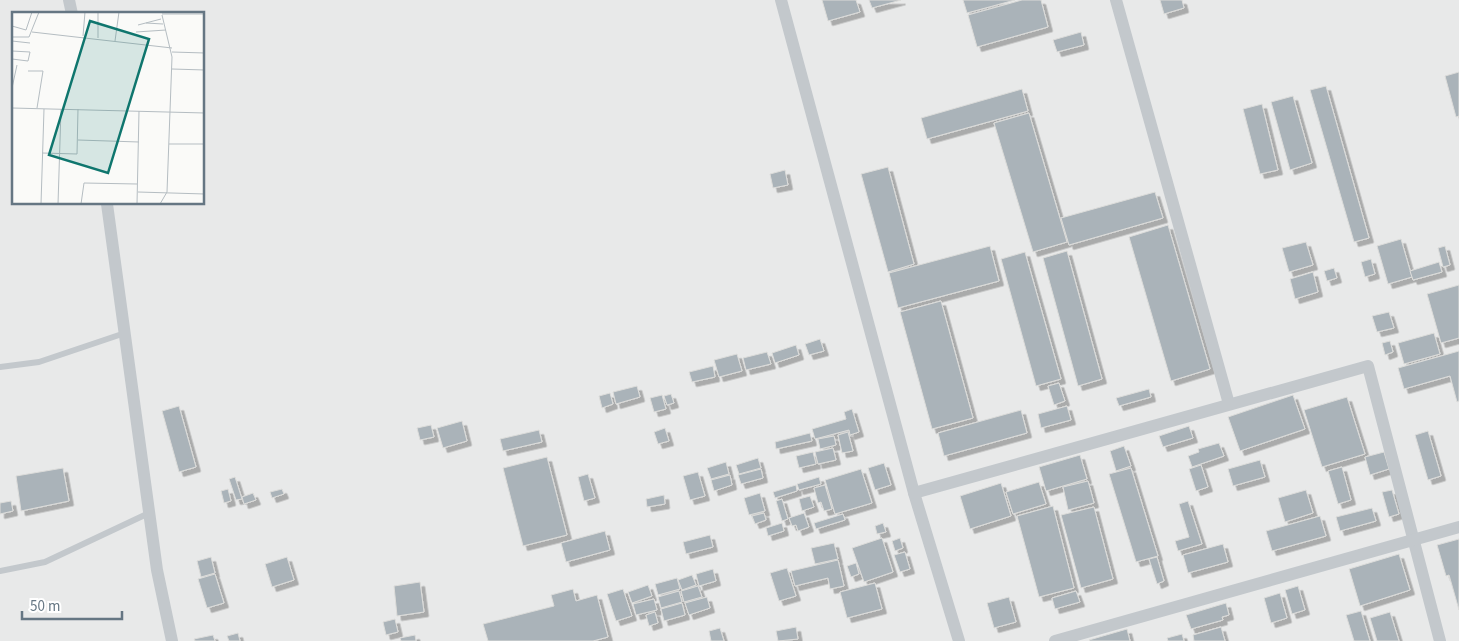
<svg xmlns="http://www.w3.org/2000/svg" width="1459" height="641" font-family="'Source Sans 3',sans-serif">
	<defs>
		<filter id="shadow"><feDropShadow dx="4.5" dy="4.5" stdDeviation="0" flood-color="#0004"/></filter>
	</defs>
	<rect width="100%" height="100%" fill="#fafaf8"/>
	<path fill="#e8e9e9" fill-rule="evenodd" d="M0,0h1459v641h-1459zM14,14h190v190h-190z"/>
	<g fill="#aab3b9" stroke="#dcdcda" filter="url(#shadow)">
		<polygon points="822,0 856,0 860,12 828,21"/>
		<polygon points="869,0 901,0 872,8"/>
		<polygon points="963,0 1015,0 967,13"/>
		<polygon points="1022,0 1041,0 1048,27 977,47 968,15"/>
		<polygon points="1160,0 1182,0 1184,8 1164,14"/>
		<polygon points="1081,32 1084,45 1057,52 1053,40"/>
		<polygon points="1459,72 1459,116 1456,117 1445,76"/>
		<polygon points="1326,86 1369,238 1354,242 1310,90"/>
		<polygon points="1022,89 1028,111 927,139 921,118"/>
		<polygon points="1293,96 1312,163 1290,170 1271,102"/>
		<polygon points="1262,104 1278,170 1260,174 1243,109"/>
		<polygon points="1029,113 1067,242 1033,252 994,123"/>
		<polygon points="888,167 914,264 888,272 861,174"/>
		<polygon points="785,170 788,185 773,188 770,174"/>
		<polygon points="1155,192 1163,218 1069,245 1061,218"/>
		<polygon points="1168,225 1210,369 1171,381 1129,237"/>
		<polygon points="1401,239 1412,277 1388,284 1377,246"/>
		<polygon points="1306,242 1313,265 1289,272 1282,248"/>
		<polygon points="990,246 999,281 898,308 889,273"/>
		<polygon points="1445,246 1450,265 1443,267 1438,248"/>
		<polygon points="1067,251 1102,379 1078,386 1043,258"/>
		<polygon points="1025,252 1061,379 1036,386 1001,259"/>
		<polygon points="1371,259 1375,274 1365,277 1361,262"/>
		<polygon points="1439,262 1442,272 1413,280 1410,271"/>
		<polygon points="1334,268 1337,278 1327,281 1324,271"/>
		<polygon points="1313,272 1318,292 1295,299 1290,279"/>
		<polygon points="1459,285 1459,338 1441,343 1427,294"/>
		<polygon points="941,301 973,418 932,429 900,312"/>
		<polygon points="1389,312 1394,328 1377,332 1372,316"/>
		<polygon points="1434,333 1440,354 1404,364 1398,343"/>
		<polygon points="820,339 824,351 809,355 805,344"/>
		<polygon points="1390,341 1393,352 1385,355 1382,343"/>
		<polygon points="796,345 799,355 775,363 772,353"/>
		<polygon points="1459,351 1459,401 1457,402 1450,376 1404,389 1398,368"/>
		<polygon points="767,352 771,364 746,370 743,358"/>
		<polygon points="737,354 742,371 719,377 714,360"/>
		<polygon points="713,366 715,377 692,382 689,372"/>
		<polygon points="1059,383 1065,401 1054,405 1048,386"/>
		<polygon points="637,386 640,397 616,404 613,392"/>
		<polygon points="1149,389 1151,397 1119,406 1116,398"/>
		<polygon points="610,393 613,404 602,408 599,396"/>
		<polygon points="671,394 674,403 667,405 664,396"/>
		<polygon points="662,395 666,409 654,412 650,398"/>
		<polygon points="1293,395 1305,429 1240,451 1228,417"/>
		<polygon points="1347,397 1365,454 1322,467 1304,410"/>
		<polygon points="179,406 196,467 179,472 162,411"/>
		<polygon points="1067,406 1071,420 1041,428 1038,414"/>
		<polygon points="852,409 859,432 850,435 849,430 815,439 812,429 846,419 844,412"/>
		<polygon points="1021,410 1027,433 944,456 938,433"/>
		<polygon points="462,421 467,441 443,448 437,428"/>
		<polygon points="431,425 434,437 420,440 417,428"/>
		<polygon points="1189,426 1193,438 1163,447 1159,436"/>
		<polygon points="665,428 669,441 658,444 654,432"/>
		<polygon points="539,430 542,442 503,451 500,439"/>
		<polygon points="1428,431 1441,476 1428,480 1415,435"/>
		<polygon points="848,432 853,451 842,453 838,435"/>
		<polygon points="810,433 812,441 776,449 775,442"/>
		<polygon points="834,436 836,445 820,449 818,439"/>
		<polygon points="1219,443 1224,456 1192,467 1188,456 1199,452 1198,449"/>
		<polygon points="1124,446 1131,466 1116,471 1110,451"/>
		<polygon points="833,448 836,460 818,464 815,452"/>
		<polygon points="813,452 816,464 799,468 796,456"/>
		<polygon points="1384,452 1389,469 1370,475 1365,457"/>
		<polygon points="1080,455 1087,479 1046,491 1039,467"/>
		<polygon points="547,457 567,535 523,546 503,468"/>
		<polygon points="758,458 761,468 739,474 736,465"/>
		<polygon points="1260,460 1265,477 1233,486 1228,469"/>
		<polygon points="726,462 729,474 711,479 707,468"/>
		<polygon points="884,463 891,485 875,490 868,468"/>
		<polygon points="1201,465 1208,487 1196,491 1189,469"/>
		<polygon points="1342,467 1351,500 1338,504 1328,471"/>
		<polygon points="63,468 69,501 21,511 16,476"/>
		<polygon points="1131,468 1158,556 1136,562 1109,474"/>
		<polygon points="761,469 763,478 741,484 738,475"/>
		<polygon points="861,469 872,503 835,514 825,480"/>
		<polygon points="698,472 705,496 690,500 683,476"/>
		<polygon points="588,474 595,498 584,501 578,477"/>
		<polygon points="730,475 732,485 714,491 711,480"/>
		<polygon points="235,477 242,499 236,500 229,479"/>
		<polygon points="819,477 821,484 799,490 797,484"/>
		<polygon points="1088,481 1094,503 1068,510 1063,487"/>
		<polygon points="1039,482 1046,504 1013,514 1006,492"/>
		<polygon points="1001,483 1011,516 970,529 960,496"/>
		<polygon points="796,485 797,491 775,498 773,492"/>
		<polygon points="825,485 832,509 824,511 821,502 818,503 814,488"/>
		<polygon points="228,489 231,501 224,503 221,491"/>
		<polygon points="282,489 284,494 272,498 270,492"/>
		<polygon points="1306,490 1313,513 1285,522 1278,498"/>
		<polygon points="1392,490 1399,514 1389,517 1382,492"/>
		<polygon points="253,493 256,500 244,504 242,497"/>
		<polygon points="760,493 765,511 749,515 744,498"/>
		<polygon points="664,495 665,504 647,507 646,499"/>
		<polygon points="810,496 814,507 802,511 799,499"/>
		<polygon points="782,499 788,519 782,521 776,501"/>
		<polygon points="11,501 13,511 0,514 0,503"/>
		<polygon points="1188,501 1202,544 1178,551 1175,541 1189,537 1179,504"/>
		<polygon points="1053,506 1074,588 1039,597 1017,516"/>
		<polygon points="1094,507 1113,579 1081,588 1061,515"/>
		<polygon points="1372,508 1376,521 1340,531 1336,517"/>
		<polygon points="764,513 766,520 755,524 752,516"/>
		<polygon points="804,513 809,527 798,531 796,525 792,526 789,518"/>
		<polygon points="843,514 845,520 816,529 814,523"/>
		<polygon points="1320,516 1326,536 1272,551 1266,531"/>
		<polygon points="782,523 784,531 768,536 766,528"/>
		<polygon points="883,523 886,532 877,534 875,526"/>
		<polygon points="605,531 610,550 566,562 561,543"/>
		<polygon points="710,535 713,547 686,554 683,542"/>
		<polygon points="882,538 893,572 864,582 852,548"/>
		<polygon points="900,538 903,548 895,551 892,541"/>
		<polygon points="1459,539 1459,610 1449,575 1446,576 1437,545"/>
		<polygon points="834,543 838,559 815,564 811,548"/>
		<polygon points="1223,544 1228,562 1188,573 1183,555"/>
		<polygon points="905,552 910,569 900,572 894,555"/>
		<polygon points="1399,554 1410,590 1360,606 1349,569"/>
		<polygon points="211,557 215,573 201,577 197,561"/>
		<polygon points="287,557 294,580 272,587 265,564"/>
		<polygon points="1157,557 1164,581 1157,584 1149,559"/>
		<polygon points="838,560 844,586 830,589 828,578 795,586 791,571"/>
		<polygon points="856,563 859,574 851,577 847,566"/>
		<polygon points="787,568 796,596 779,601 770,573"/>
		<polygon points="713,569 716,581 699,586 696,574"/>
		<polygon points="215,574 224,603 207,608 198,579"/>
		<polygon points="692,575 696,585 682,590 678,580"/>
		<polygon points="677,578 680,589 658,595 655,584"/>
		<polygon points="420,582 424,612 397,616 394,586"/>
		<polygon points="875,583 882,609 847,618 840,592"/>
		<polygon points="648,585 652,596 632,603 628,592"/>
		<polygon points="698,586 702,597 684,602 681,591"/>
		<polygon points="1298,586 1305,610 1292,614 1285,590"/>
		<polygon points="573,589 576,601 597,595 608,637 593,641 488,641 483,624 554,606 551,595"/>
		<polygon points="623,589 632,616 616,621 607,594"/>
		<polygon points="679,591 682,602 661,608 658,597"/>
		<polygon points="1076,591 1080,602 1055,609 1052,598"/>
		<polygon points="1280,593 1287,618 1271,623 1264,598"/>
		<polygon points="707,597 710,608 689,615 685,603"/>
		<polygon points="1009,597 1016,622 994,628 987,603"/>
		<polygon points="654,599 657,610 636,615 633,604"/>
		<polygon points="682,603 685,615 664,621 661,609"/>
		<polygon points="1226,603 1229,615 1222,617 1223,620 1191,629 1186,615"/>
		<polygon points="1361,611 1370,641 1354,641 1346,615"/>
		<polygon points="655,612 658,623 649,626 646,615"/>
		<polygon points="1390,612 1399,641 1377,641 1370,618"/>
		<polygon points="395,619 398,632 386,635 383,622"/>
		<polygon points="796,627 798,639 778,641 776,631"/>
		<polygon points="1221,627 1225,641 1194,641 1193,635"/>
		<polygon points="720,628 724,641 711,641 709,631"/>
		<polygon points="1127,629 1130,641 1090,641 1089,640"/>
		<polygon points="238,633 240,641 229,641 227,636"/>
		<polygon points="1182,634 1184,641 1168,641 1167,638"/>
		<polygon points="213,635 215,641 195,641 194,639"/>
		<polygon points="415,635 416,641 401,641 400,638"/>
	</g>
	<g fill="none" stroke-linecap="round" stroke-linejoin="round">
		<g stroke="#c3c8cc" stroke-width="6">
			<polyline points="0,367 39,362 125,333"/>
			<polyline points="0,571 45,562 149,513"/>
		</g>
		<g stroke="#c3c8cc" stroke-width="12">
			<polyline points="69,0 72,14"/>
			<polyline points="781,0 914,493 959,641"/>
			<polyline points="1116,0 1229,404"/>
			<polyline points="107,204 157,570 172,641"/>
			<polyline points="914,493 1368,366 1440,641"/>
			<polyline points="1055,641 1459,527"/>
		</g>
	</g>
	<g transform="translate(12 12)">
		<rect width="192" height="192" fill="#fafaf8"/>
		<path fill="none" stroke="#b5bdc2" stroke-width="1" d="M86,0v26M150,2h43M134,11l17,1M126,13l23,-6M0,14l14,4 6,-18M20,20l140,16M124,20l30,-2M71,24l2,-24M0,25h17l10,-25M0,29l18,2M103,29l4,-29M0,39l18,1 -2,9 -16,-2M160,40l33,1M160,57l33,1M16,59h15l-6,37M0,76l5,-23M0,96l193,5M66,128l61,2M157,132h36M30,141l35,1 1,-45M126,180l67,2M29,192l3,-95M46,192l3,-95M69,192l3,-21 53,1M125,192l2,-93M148,192l7,-12 5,-135 -10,-42"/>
		<path fill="#0f766e" fill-opacity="0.15" stroke="#0f766e" stroke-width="2.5" d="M78,9l59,18 -41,134 -59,-18z"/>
		<rect width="192" height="192" fill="none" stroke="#657683" stroke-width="2.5"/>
	</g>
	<path d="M22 611v8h100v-8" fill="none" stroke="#657683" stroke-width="2.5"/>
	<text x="30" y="611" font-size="15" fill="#657683" stroke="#ffffff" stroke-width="4" paint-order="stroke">50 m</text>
</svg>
